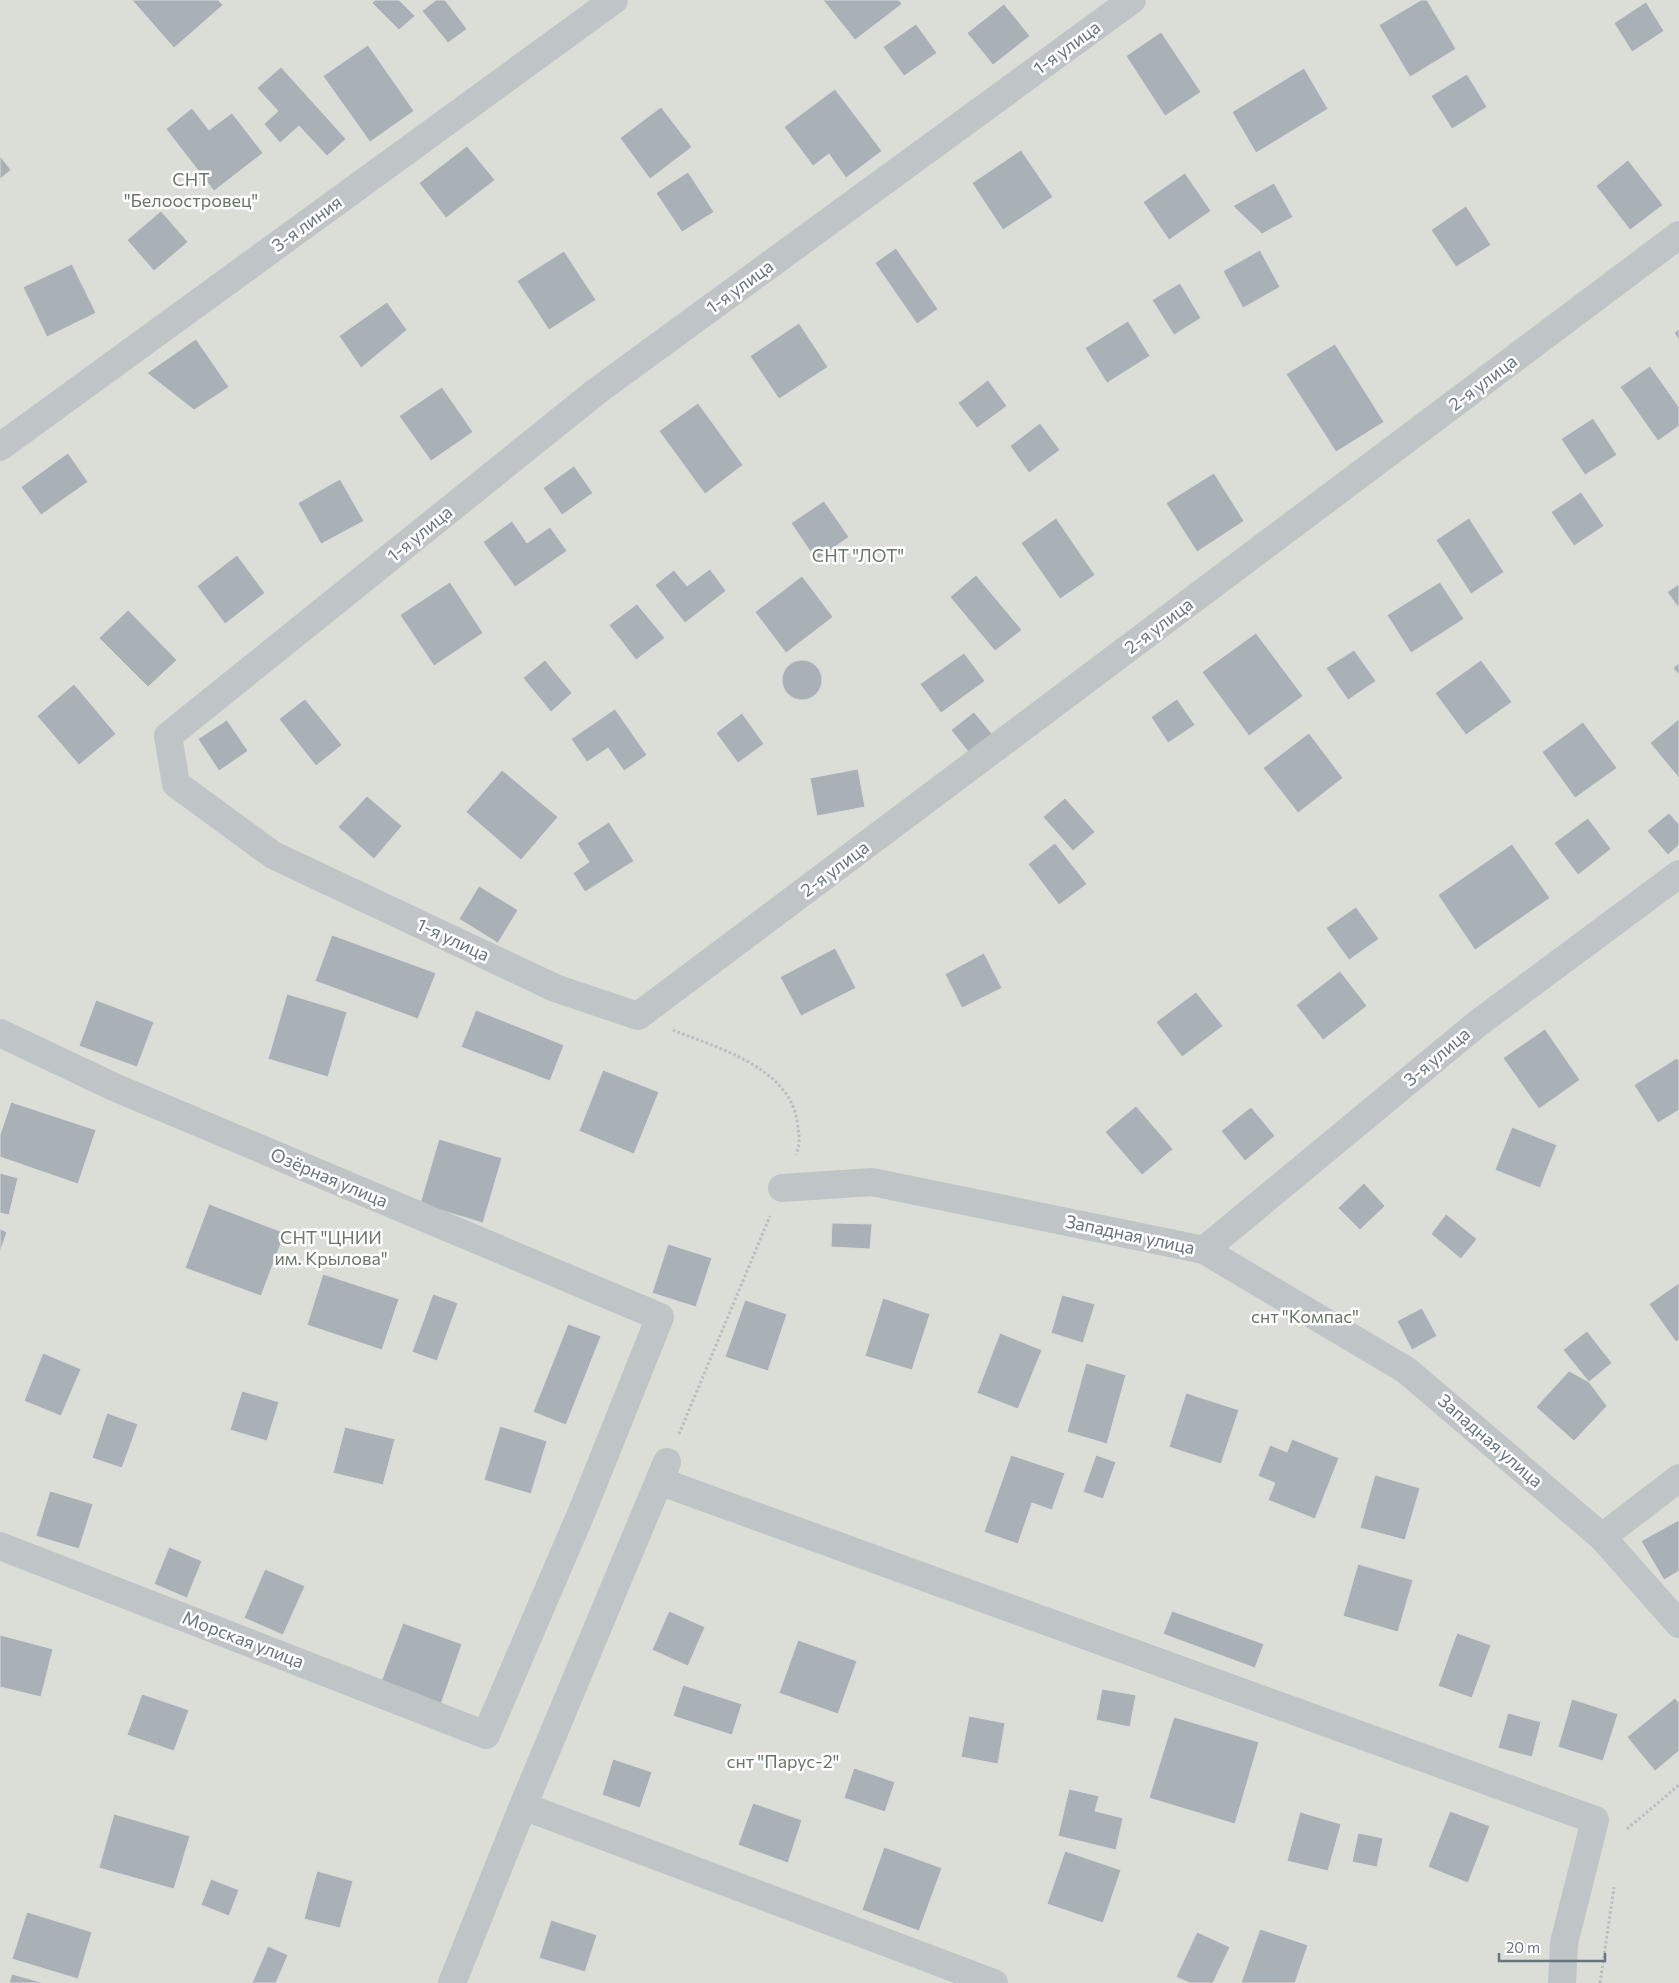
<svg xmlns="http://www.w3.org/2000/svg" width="1679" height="1983" font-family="Commissioner,sans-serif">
	<rect width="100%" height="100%" fill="#f9f9f8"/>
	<rect fill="#daded7" x="0" y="0" width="1679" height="1983"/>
	<g fill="#a9b0b6" stroke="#dbdbda">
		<polygon points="132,0 218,0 223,5 174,48"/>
		<polygon points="375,0 399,0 415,16 399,30 372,3"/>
		<polygon points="436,0 445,0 467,29 448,43 422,11"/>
		<polygon points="823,0 899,0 902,4 855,40"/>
		<polygon points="1421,0 1427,0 1456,49 1410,77 1379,25"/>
		<polygon points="1646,2 1664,31 1632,52 1614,23"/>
		<polygon points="1004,4 1030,36 993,65 967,33"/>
		<polygon points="916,24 937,53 904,76 883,47"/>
		<polygon points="1161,32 1201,92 1165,116 1126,56"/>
		<polygon points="368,45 414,111 370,142 323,76"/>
		<polygon points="281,67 346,139 327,156 299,126 280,143 264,124 278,111 257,88"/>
		<polygon points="1304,68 1328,109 1256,153 1232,112"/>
		<polygon points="1467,74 1487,107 1452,129 1431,96"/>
		<polygon points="835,89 882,151 846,178 829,154 813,166 784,127"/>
		<polygon points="661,107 692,147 650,179 620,138"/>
		<polygon points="192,108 209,130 232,113 263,153 214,191 166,129"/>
		<polygon points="467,146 495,180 446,218 419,183"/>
		<polygon points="1021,150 1053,197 1003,230 972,183"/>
		<polygon points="0,156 11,170 0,179"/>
		<polygon points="1628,160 1663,205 1630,230 1596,186"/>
		<polygon points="688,172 714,212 682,232 656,193"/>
		<polygon points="1185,173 1211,211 1169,240 1143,202"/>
		<polygon points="1274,183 1293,217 1262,234 1233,206"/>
		<polygon points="1466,206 1491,245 1456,267 1431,230"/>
		<polygon points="161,211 188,242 154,271 127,240"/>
		<polygon points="896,248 938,309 917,324 875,263"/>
		<polygon points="1260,250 1280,287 1243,308 1223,271"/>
		<polygon points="564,251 596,300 549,330 517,281"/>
		<polygon points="72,264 96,313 47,337 23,287"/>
		<polygon points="1180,283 1201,318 1174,335 1152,300"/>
		<polygon points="387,302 407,330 361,368 339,336"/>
		<polygon points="1128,321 1150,356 1107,383 1085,348"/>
		<polygon points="799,323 828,367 779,399 750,356"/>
		<polygon points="1679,329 1679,340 1674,333"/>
		<polygon points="196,339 229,387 194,410 147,373"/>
		<polygon points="1335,344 1384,422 1336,452 1286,374"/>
		<polygon points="1650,366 1679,407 1679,426 1658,441 1620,387"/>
		<polygon points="988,380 1007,406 977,428 958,403"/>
		<polygon points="442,387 473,432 431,461 399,416"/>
		<polygon points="698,403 743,465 705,494 659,431"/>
		<polygon points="1593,418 1617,455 1585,475 1561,439"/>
		<polygon points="1040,423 1060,450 1029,473 1010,446"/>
		<polygon points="68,453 88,482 41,515 21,487"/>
		<polygon points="574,466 593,493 562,515 543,488"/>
		<polygon points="1214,473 1244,521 1197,552 1166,503"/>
		<polygon points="340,479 364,521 321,544 298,503"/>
		<polygon points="1581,492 1604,526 1574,546 1551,512"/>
		<polygon points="824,501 849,537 816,560 791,523"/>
		<polygon points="1056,518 1095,575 1060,599 1021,543"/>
		<polygon points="1469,518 1504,572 1471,594 1436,540"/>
		<polygon points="512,521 527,543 550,527 567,551 515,587 483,542"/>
		<polygon points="237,555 265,593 225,624 197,586"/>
		<polygon points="710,569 726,591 685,623 655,585 674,570 687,586"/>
		<polygon points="976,575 1022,630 995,651 950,597"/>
		<polygon points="802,576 833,617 786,653 755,612"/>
		<polygon points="450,582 483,633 434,666 400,615"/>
		<polygon points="1440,582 1464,619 1411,653 1387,615"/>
		<polygon points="1679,584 1679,608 1667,592"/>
		<polygon points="637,604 665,638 636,660 609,625"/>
		<polygon points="128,610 177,660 148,687 99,638"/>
		<polygon points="1256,633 1303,696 1249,736 1202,672"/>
		<polygon points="1354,650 1376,681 1348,700 1326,668"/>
		<polygon points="964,653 985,681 941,713 920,684"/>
		<polygon points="545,660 572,693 551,712 523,678"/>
		<polygon points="1481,660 1512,702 1466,735 1435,693"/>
		<circle cx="802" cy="680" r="20"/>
		<polygon points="1679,663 1679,675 1673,668"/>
		<polygon points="74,684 116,734 79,765 37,716"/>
		<polygon points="305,699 342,745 316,766 279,719"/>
		<polygon points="1177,699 1195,725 1168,743 1151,717"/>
		<polygon points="615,709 647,755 624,771 608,748 587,762 571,739"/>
		<polygon points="974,712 993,735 970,754 951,730"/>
		<polygon points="742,713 764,744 738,763 716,733"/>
		<polygon points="1679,719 1679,778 1650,743"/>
		<polygon points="227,720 248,751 219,771 198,739"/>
		<polygon points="1583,722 1617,768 1575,798 1542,752"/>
		<polygon points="1309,733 1343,778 1298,813 1263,768"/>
		<polygon points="858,769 865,807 817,816 810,778"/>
		<polygon points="502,770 558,817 521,860 466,812"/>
		<polygon points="367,796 402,826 374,859 338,827"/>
		<polygon points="1065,798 1095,832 1073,851 1043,817"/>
		<polygon points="1669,813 1679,824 1679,845 1668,855 1647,831"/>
		<polygon points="1588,818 1611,849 1578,875 1554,843"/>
		<polygon points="609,822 634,861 585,892 573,873 589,862 577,843"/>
		<polygon points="1055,843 1087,884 1059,905 1028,864"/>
		<polygon points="1512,844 1550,898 1475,950 1438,895"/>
		<polygon points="479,886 518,910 498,943 459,919"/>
		<polygon points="1356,907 1379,939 1349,960 1326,928"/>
		<polygon points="332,935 436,973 418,1019 315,981"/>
		<polygon points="835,948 856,988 801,1016 780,977"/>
		<polygon points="984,953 1002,988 962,1008 945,974"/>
		<polygon points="1340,971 1367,1006 1323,1040 1296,1005"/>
		<polygon points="1196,992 1223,1026 1182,1057 1156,1022"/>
		<polygon points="287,994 347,1012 328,1077 268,1059"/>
		<polygon points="96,1000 154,1022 137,1067 79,1046"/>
		<polygon points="476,1010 564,1045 550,1081 461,1047"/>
		<polygon points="1545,1029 1580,1080 1539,1109 1503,1058"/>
		<polygon points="1677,1058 1679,1061 1679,1110 1658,1123 1634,1085"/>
		<polygon points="603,1070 659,1092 634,1154 579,1131"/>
		<polygon points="11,1102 96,1130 78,1184 0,1157 0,1135"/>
		<polygon points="1136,1106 1173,1149 1142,1175 1105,1132"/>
		<polygon points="1251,1107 1275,1136 1245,1161 1221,1131"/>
		<polygon points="1512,1127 1557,1145 1540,1188 1495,1170"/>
		<polygon points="439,1139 502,1158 483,1223 420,1204"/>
		<polygon points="0,1173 18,1178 9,1215 0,1213"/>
		<polygon points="1364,1183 1385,1206 1360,1230 1338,1208"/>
		<polygon points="209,1204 285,1233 261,1296 185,1268"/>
		<polygon points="1446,1214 1477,1239 1461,1259 1431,1234"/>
		<polygon points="832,1223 872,1224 870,1249 831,1247"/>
		<polygon points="0,1229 7,1232 0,1252"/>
		<polygon points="668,1244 712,1258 696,1307 652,1293"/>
		<polygon points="323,1274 399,1299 382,1350 307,1325"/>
		<polygon points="1679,1283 1679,1340 1676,1342 1649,1304"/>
		<polygon points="433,1294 458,1303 437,1361 412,1352"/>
		<polygon points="1062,1295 1095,1304 1083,1343 1051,1333"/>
		<polygon points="883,1298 930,1314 912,1370 865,1356"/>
		<polygon points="745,1300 787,1314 768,1371 725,1357"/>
		<polygon points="1422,1308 1437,1336 1412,1350 1397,1321"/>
		<polygon points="568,1324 601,1336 566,1425 533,1412"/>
		<polygon points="1587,1331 1612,1363 1589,1382 1563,1350"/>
		<polygon points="1000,1333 1042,1350 1018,1409 977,1393"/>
		<polygon points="43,1353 81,1369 61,1416 24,1401"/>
		<polygon points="1086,1363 1126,1375 1107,1444 1067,1432"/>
		<polygon points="1569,1371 1589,1382 1607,1406 1574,1441 1536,1407"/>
		<polygon points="242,1391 279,1402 267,1441 230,1430"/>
		<polygon points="1186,1393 1239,1410 1221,1464 1169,1447"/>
		<polygon points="107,1413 138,1424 122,1468 92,1458"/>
		<polygon points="500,1426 547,1441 531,1494 484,1480"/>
		<polygon points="345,1427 395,1439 383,1485 333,1473"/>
		<polygon points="1292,1439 1339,1458 1315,1519 1268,1500 1275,1483 1258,1476 1270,1445 1287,1452"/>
		<polygon points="1011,1455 1065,1473 1052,1510 1032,1503 1018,1544 984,1532"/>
		<polygon points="1096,1455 1116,1462 1103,1499 1083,1492"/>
		<polygon points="1375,1475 1420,1488 1405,1540 1360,1528"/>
		<polygon points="50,1491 93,1504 79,1549 36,1536"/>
		<polygon points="1679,1520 1679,1571 1664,1580 1641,1541"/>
		<polygon points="169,1547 202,1561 187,1598 154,1584"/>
		<polygon points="1358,1564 1413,1580 1398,1632 1343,1616"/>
		<polygon points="265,1569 305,1586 283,1635 244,1618"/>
		<polygon points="669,1611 705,1627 688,1666 652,1650"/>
		<polygon points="1172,1611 1264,1644 1255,1668 1163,1634"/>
		<polygon points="403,1623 462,1644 441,1704 381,1682"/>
		<polygon points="1457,1633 1491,1645 1472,1698 1438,1686"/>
		<polygon points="0,1635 53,1649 41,1697 0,1687"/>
		<polygon points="798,1640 857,1661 838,1714 779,1693"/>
		<polygon points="683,1685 742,1704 732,1735 673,1716"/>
		<polygon points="1102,1689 1136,1695 1130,1727 1096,1720"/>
		<polygon points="142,1694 189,1710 174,1751 127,1735"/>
		<polygon points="1675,1698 1679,1703 1679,1751 1655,1771 1627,1737"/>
		<polygon points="1572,1699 1618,1714 1603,1761 1558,1747"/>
		<polygon points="1508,1713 1541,1722 1532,1757 1498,1748"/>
		<polygon points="969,1716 1005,1723 998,1764 961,1757"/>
		<polygon points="1174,1717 1259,1742 1235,1824 1149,1798"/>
		<polygon points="613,1759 652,1772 640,1808 602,1795"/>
		<polygon points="854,1768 895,1782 885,1812 844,1798"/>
		<polygon points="1069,1789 1099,1796 1095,1811 1123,1818 1116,1850 1058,1836"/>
		<polygon points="753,1803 802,1820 788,1863 738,1845"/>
		<polygon points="1450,1811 1490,1826 1468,1883 1428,1867"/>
		<polygon points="1300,1812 1341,1824 1328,1871 1287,1861"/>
		<polygon points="114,1814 190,1836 174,1889 99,1868"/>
		<polygon points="1358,1833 1383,1838 1377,1867 1352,1862"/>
		<polygon points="884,1847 942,1868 919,1931 862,1910"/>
		<polygon points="1065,1851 1121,1870 1103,1923 1047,1904"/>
		<polygon points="317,1871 353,1881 340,1928 304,1919"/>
		<polygon points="211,1879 239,1890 229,1916 201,1905"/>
		<polygon points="27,1912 92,1932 78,1979 12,1959"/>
		<polygon points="551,1920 597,1935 585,1972 539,1958"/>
		<polygon points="1260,1929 1308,1945 1295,1983 1241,1983"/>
		<polygon points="1197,1932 1230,1947 1213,1983 1190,1983 1176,1977"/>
		<polygon points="268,1946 288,1955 276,1983 252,1983"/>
		<polygon points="12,1974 44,1983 9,1983"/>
	</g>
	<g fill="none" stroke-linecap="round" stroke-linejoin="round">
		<g stroke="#babdc0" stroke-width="3" stroke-dasharray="2.5 2.5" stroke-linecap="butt">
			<path d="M673,1030c44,18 116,37 124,91 2,14 4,20 -1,34"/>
			<polyline points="679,1434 770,1216"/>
			<polyline points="1627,1829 1679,1785"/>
			<polyline points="1600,1983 1614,1887"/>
		</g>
		<g stroke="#bfc4c7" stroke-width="28">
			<polyline points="1132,0 597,391 168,736 176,784 273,855 555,988 638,1016 1679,235"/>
			<polyline points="0,447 614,0"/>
			<polyline points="0,1033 114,1087 660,1317 583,1509 486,1735 0,1546"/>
			<polyline points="782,1188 872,1182 1204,1250 1406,1370 1602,1537 1679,1624"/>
			<polyline points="1204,1250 1477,1024 1679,874"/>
			<polyline points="659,1481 1595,1820 1564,1943 1562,1983"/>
			<polyline points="1602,1537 1679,1478"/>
			<polyline points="523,1806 994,1983"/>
			<polyline points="452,1983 523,1806 667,1462"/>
		</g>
	</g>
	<g text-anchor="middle" stroke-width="5" stroke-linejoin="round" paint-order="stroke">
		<g font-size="18" fill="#67757f" stroke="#fff">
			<text transform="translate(1067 48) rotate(-36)" y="6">1-я улица</text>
			<text transform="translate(307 224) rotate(-36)" y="6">3-я линия</text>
			<text transform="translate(740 287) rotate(-36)" y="6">1-я улица</text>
			<text transform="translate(1483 383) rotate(-37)" y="6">2-я улица</text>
			<text transform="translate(420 534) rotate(-39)" y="6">1-я улица</text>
			<text transform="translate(1159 626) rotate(-37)" y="6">2-я улица</text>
			<text transform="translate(835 869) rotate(-37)" y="6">2-я улица</text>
			<text transform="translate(453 940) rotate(25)" y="6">1-я улица</text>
			<text transform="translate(1437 1057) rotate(-40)" y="6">3-я улица</text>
			<text transform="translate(329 1178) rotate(23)" y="6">Озёрная улица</text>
			<text transform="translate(1130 1235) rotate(12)" y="6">Западная улица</text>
			<text transform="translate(1490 1441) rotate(41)" y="6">Западная улица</text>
			<text transform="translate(243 1640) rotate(21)" y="6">Морская улица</text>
		</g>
		<g font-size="18" fill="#697866" stroke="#fff">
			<text x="191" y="186">СНТ<tspan x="191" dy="21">"Белоостровец"</tspan></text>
			<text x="858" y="562">СНТ "ЛОТ"</text>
			<text x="331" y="1244">СНТ "ЦНИИ<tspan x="331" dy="21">им. Крылова"</tspan></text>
			<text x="1305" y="1323">снт "Компас"</text>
			<text x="783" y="1768">снт "Парус-2"</text>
		</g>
	</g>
	<path d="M1499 1953v8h106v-8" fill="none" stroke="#67757f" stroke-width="2.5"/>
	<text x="1506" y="1953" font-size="15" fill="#67757f" stroke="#ffffff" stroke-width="4" paint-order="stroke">20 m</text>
</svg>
